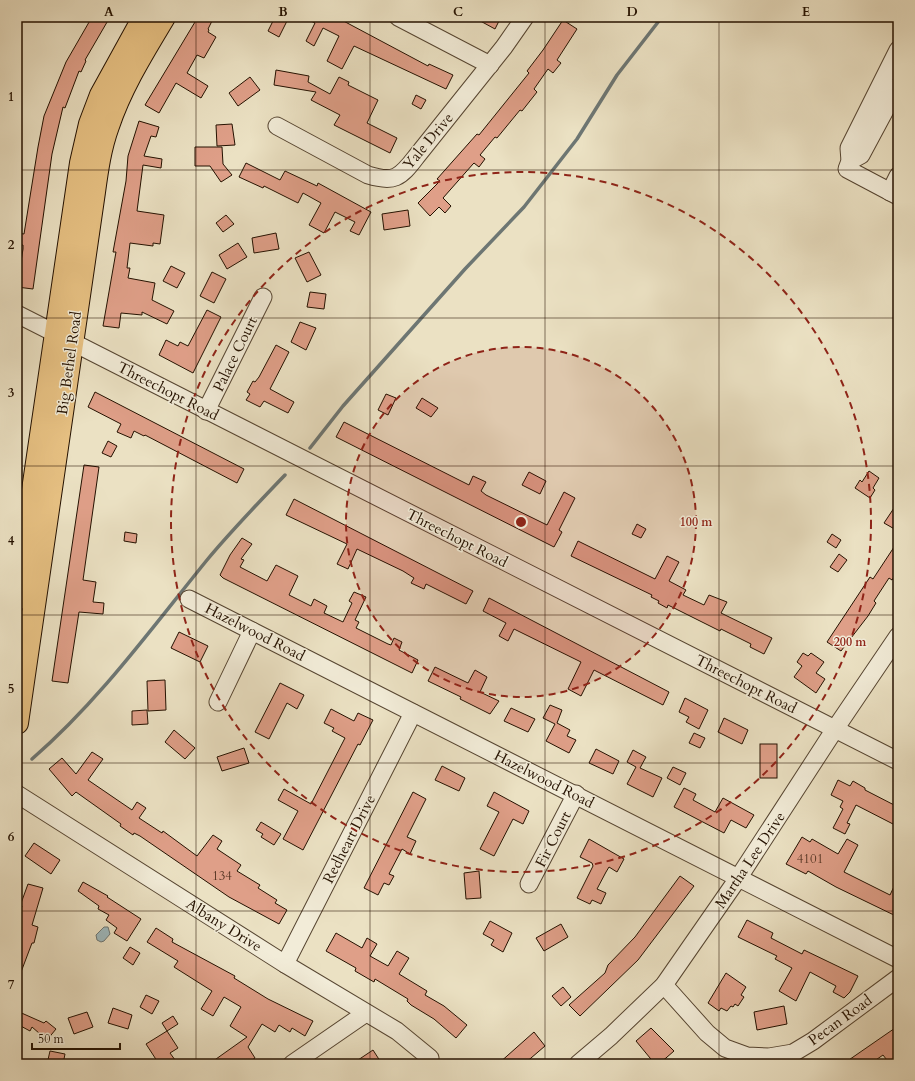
<svg xmlns="http://www.w3.org/2000/svg" width="915" height="1081" font-family="Cardo,serif">
	<rect width="100%" height="100%" fill="#ebe1c3"/>
	<filter id="stains"><feTurbulence type="fractalNoise" baseFrequency=".005" numOctaves="4"/><feColorMatrix values="0 0 0 0 .2 0 0 0 0 .09 0 0 0 0 .02 0 0 0 .5 -.17"/></filter>
	<radialGradient id="worn" r=".72"><stop offset=".6" stop-color="#630" stop-opacity="0"/><stop offset="1" stop-color="#630" stop-opacity=".3"/></radialGradient>
	<polygon fill="#9ebabf" stroke="#6d7673" points="104,927 108,927 110,934 104,941 101,942 97,940 96,935"/>
	<g fill="none" stroke-linecap="round" stroke-linejoin="round">
		<g stroke="#6d7673" stroke-width="3.5">
			<polyline points="310,448 343,406 465,269 524,207 577,139 617,75 662,17"/>
			<path d="M32,759c67,-58 119,-130 175,-199 24,-29 51,-57 78,-85"/>
		</g>
	</g>
	<g fill="#df9f88" stroke="#241100">
		<polygon points="92,17 110,17 85,60 86,61 81,72 79,71 65,108 63,107 52,154 33,289 17,287 23,249 23,245 17,245 17,233 24,234 38,147 44,116 66,62"/>
		<polygon points="198,17 214,17 208,29 209,30 208,32 216,37 204,58 197,55 187,73 208,86 201,98 176,83 159,113 145,105"/>
		<polygon points="275,17 289,17 279,37 268,31"/>
		<polygon points="303,17 336,17 428,66 429,64 453,75 446,89 354,46 342,69 327,61 339,36 323,28 314,46 306,41 315,23"/>
		<polygon points="473,17 501,17 495,29"/>
		<polygon points="563,20 577,29 557,60 561,63 553,73 548,69 534,89 537,92 522,111 520,110 497,138 495,137 480,155 485,159 479,167 474,163 473,164 443,198 451,206 445,213 439,207 430,216 418,203 440,181 437,179 477,134 479,135 529,73 527,71 543,50"/>
		<polygon points="276,70 309,76 308,82 330,94 339,77 349,82 348,85 378,100 367,123 397,138 390,153 334,125 340,115 311,100 316,92 274,85"/>
		<polygon points="250,77 260,90 238,106 229,93"/>
		<polygon points="416,95 426,100 421,109 412,104"/>
		<polygon points="139,121 159,127 156,137 151,136 144,156 162,159 161,168 143,165 137,211 164,215 160,244 153,243 153,246 130,243 127,268 130,268 128,278 155,283 152,300 174,311 167,324 142,312 142,315 121,313 119,328 103,326 116,252 113,252 126,181 128,156"/>
		<polygon points="232,124 235,145 217,146 216,125"/>
		<polygon points="195,147 222,147 223,164 232,175 221,182 210,166 195,166"/>
		<polygon points="246,163 280,180 285,171 317,186 318,183 371,212 359,235 350,231 355,222 335,212 324,233 309,225 321,203 303,193 298,203 264,186 263,188 239,177"/>
		<polygon points="408,210 410,226 384,230 382,214"/>
		<polygon points="226,215 234,224 223,232 216,223"/>
		<polygon points="276,233 279,249 254,253 252,238"/>
		<polygon points="238,243 247,257 227,269 219,255"/>
		<polygon points="309,252 321,275 307,282 295,258"/>
		<polygon points="171,266 185,273 177,288 163,281"/>
		<polygon points="212,272 226,279 214,303 200,296"/>
		<polygon points="310,292 326,294 324,309 307,307"/>
		<polygon points="207,310 221,317 193,373 159,355 166,340 178,346 180,342 188,346"/>
		<polygon points="300,322 316,328 306,350 291,342"/>
		<polygon points="276,345 289,352 270,389 294,402 288,413 264,401 260,407 246,400 250,394 247,392 253,381 255,382 259,377"/>
		<polygon points="95,392 244,469 237,483 145,435 144,436 134,431 131,438 117,432 121,424 88,407"/>
		<polygon points="386,394 396,398 388,415 378,410"/>
		<polygon points="422,398 438,408 431,417 416,408"/>
		<polygon points="344,422 469,485 473,476 486,482 481,491 486,495 547,525 564,492 575,498 559,530 562,532 554,547 336,437"/>
		<polygon points="108,441 117,446 111,457 102,453"/>
		<polygon points="84,465 99,467 83,580 96,582 93,602 104,603 103,614 79,612 68,683 52,681"/>
		<polygon points="869,471 879,478 873,488 875,490 870,498 855,488 860,480 862,482"/>
		<polygon points="529,472 546,481 540,494 522,485"/>
		<polygon points="294,499 473,591 466,604 426,584 424,589 411,583 414,578 403,571 357,549 348,569 337,564 347,544 286,515"/>
		<polygon points="898,502 898,531 884,523"/>
		<polygon points="637,524 646,529 641,538 632,534"/>
		<polygon points="125,532 137,534 136,543 124,541"/>
		<polygon points="832,534 841,540 836,548 827,542"/>
		<polygon points="242,538 252,544 241,559 244,560 240,567 267,581 276,565 298,576 289,595 311,606 314,599 327,606 324,613 343,622 352,603 349,601 354,592 366,597 355,620 359,622 356,628 388,644 391,645 394,638 402,642 399,650 418,660 412,673 223,578 220,575 230,555"/>
		<polygon points="578,541 655,579 667,556 679,562 669,581 686,590 683,595 704,605 709,595 727,602 721,613 772,638 764,654 750,647 751,644 721,629 720,631 668,605 667,608 658,603 659,601 651,597 652,595 571,556"/>
		<polygon points="898,541 898,571 892,580 889,578 874,601 876,603 868,616 841,651 827,642 870,577 873,579"/>
		<polygon points="839,554 847,560 838,572 830,567"/>
		<polygon points="489,598 669,692 663,705 594,670 581,696 568,689 581,662 514,629 508,641 499,636 506,623 483,611"/>
		<polygon points="179,632 208,646 200,662 171,648"/>
		<polygon points="803,653 808,656 811,653 824,662 816,673 825,679 816,693 794,677 802,666 797,662"/>
		<polygon points="435,667 468,683 475,670 487,677 480,692 499,701 490,714 460,699 461,697 428,681"/>
		<polygon points="165,680 166,710 148,711 147,681"/>
		<polygon points="280,683 304,695 297,709 287,703 269,739 255,732"/>
		<polygon points="685,698 708,710 699,729 686,722 689,717 679,712"/>
		<polygon points="550,705 562,710 557,723 570,730 567,736 576,740 569,753 546,741 555,724 543,718"/>
		<polygon points="511,708 535,719 528,732 504,721"/>
		<polygon points="331,709 354,721 358,713 373,720 360,745 358,744 303,850 283,839 298,811 278,800 284,789 311,804 345,738 332,731 334,728 324,723"/>
		<polygon points="147,710 148,724 132,725 132,711"/>
		<polygon points="724,718 748,730 742,744 718,732"/>
		<polygon points="174,730 195,748 185,759 165,742"/>
		<polygon points="694,733 705,738 700,748 689,743"/>
		<rect x="760" y="744" width="17" height="34"/>
		<polygon points="244,748 249,763 222,771 217,757"/>
		<polygon points="596,749 619,761 613,774 589,763"/>
		<polygon points="633,750 646,757 640,768 662,778 653,797 627,784 636,767 627,762"/>
		<polygon points="92,752 103,759 88,780 132,810 137,802 146,808 139,818 162,833 163,831 197,856 213,835 222,841 217,849 241,865 237,871 260,885 258,888 277,900 275,903 287,910 279,924 229,897 140,836 134,833 133,835 120,826 121,824 76,792 72,796 49,769 62,758 76,774"/>
		<polygon points="442,766 465,778 459,791 435,780"/>
		<polygon points="673,767 686,773 680,785 667,778"/>
		<polygon points="838,780 850,786 853,781 865,788 865,790 898,807 898,815 893,824 856,805 847,823 850,824 845,834 833,828 843,809 840,807 843,801 831,795"/>
		<polygon points="684,788 696,794 693,800 715,812 723,798 754,815 746,828 731,820 724,833 674,807"/>
		<polygon points="413,792 426,799 407,837 416,841 410,854 402,849 389,874 394,876 389,885 384,883 378,895 364,888"/>
		<polygon points="494,792 529,811 523,824 513,819 494,856 480,849 499,812 487,806"/>
		<polygon points="261,822 281,834 274,845 261,837 263,834 256,830"/>
		<polygon points="802,837 810,842 812,839 838,854 847,839 858,845 844,872 890,895 898,878 898,917 836,887 808,871 806,874 786,864"/>
		<polygon points="589,839 624,859 617,872 609,867 606,872 597,889 606,893 601,904 592,900 590,904 577,898 593,866 592,863 580,857"/>
		<polygon points="34,843 60,860 51,874 25,856"/>
		<polygon points="479,871 481,898 466,899 464,873"/>
		<polygon points="680,876 694,886 638,960 580,1016 569,1005 605,973 608,965 635,937"/>
		<polygon points="83,882 108,896 107,897 141,919 127,941 114,933 117,928 106,920 109,915 98,909 99,906 78,891"/>
		<polygon points="28,884 43,888 32,925 38,927 34,943 32,943 18,980 17,923 22,906 20,906"/>
		<polygon points="747,920 773,933 771,938 802,954 804,950 858,976 850,992 844,998 833,992 836,986 810,972 796,1001 779,991 792,968 775,959 777,956 738,937"/>
		<polygon points="490,921 512,933 503,952 491,945 494,940 483,934"/>
		<polygon points="561,924 568,937 544,951 536,938"/>
		<polygon points="156,928 173,939 172,942 235,976 234,978 268,999 313,1021 305,1036 292,1028 290,1032 279,1025 275,1032 262,1024 248,1047 255,1058 246,1064 209,1064 247,1037 230,1026 241,1007 224,997 213,1016 201,1009 212,991 174,967 178,961 147,942"/>
		<polygon points="336,933 362,948 367,938 377,944 370,956 388,966 397,951 409,958 399,974 427,991 425,995 444,1006 467,1025 456,1038 434,1019 411,1005 407,1001 408,999 375,979 374,982 355,971 356,968 326,951"/>
		<polygon points="130,947 140,953 133,965 123,958"/>
		<polygon points="726,973 746,987 741,995 744,997 738,1006 735,1004 733,1007 731,1006 727,1011 721,1008 719,1011 708,1003"/>
		<polygon points="563,987 571,997 561,1006 552,996"/>
		<polygon points="146,995 159,1001 152,1014 140,1007"/>
		<polygon points="784,1006 787,1024 757,1030 754,1012"/>
		<polygon points="113,1008 132,1015 128,1029 108,1023"/>
		<polygon points="17,1011 44,1023 46,1021 56,1029 47,1040 32,1027 30,1031 17,1024"/>
		<polygon points="87,1012 93,1027 74,1034 68,1018"/>
		<polygon points="173,1016 178,1024 167,1031 178,1048 170,1053 178,1064 159,1064 146,1044 167,1031 162,1023"/>
		<polygon points="898,1026 898,1064 890,1064 883,1055 870,1064 843,1064"/>
		<polygon points="651,1028 674,1051 659,1064 655,1064 636,1041"/>
		<polygon points="534,1032 545,1046 524,1064 498,1064"/>
		<polygon points="373,1050 382,1064 352,1064"/>
		<polygon points="50,1051 65,1054 63,1064 47,1064"/>
	</g>
	<g fill="none" stroke-linecap="round" stroke-linejoin="round">
		<g stroke="#564531" stroke-width="19">
			<g id="minor">
				<polyline points="398,17 490,65"/>
				<polyline points="898,50 849,148 850,161 847,169 898,196"/>
				<path d="M277,126l91,49c26,8 32,3 48,-18l88,-110 21,-30"/>
				<polyline points="850,161 861,155 898,86"/>
				<polyline points="890,192 898,176"/>
				<polyline points="17,314 898,761"/>
				<polyline points="206,411 263,297"/>
				<polyline points="189,599 898,959"/>
				<polyline points="218,702 252,631"/>
				<polyline points="17,794 285,964 397,1031 430,1058"/>
				<polyline points="529,884 576,794"/>
				<polyline points="285,964 413,713"/>
				<polyline points="664,985 707,1033 725,1048 747,1056 769,1057 793,1053 813,1041 898,978"/>
				<polyline points="292,1064 366,1013"/>
				<polyline points="578,1064 611,1036 664,985 739,877 835,729 898,636"/>
			</g>
		</g>
		<g stroke="#241100" stroke-width="24">
			<g id="major">
				<polyline points="17,599 81,163 90,124 101,95 144,17"/>
				<path d="M17,723l77,-531c3,-22 6,-44 14,-66 13,-39 35,-74 56,-109"/>
			</g>
		</g>
		<use href="#minor" stroke="#f2ecd8" stroke-width="17"/>
		<use href="#major" stroke="#e6c082" stroke-width="22"/>
	</g>
	<path fill="none" stroke="#241100" stroke-width="1" stroke-opacity="0.55" d="M196,17v1047M370,17v1047M545,17v1047M719,17v1047M17,170h881M17,318h881M17,466h881M17,615h881M17,763h881M17,911h881"/>
	<circle cx="521" cy="522" r="175" fill="#8f2418" fill-opacity=".12"/>
	<g fill="none" stroke="#8f2418" stroke-width="2" stroke-dasharray="7 5">
		<circle cx="521" cy="522" r="175"/>
		<circle cx="521" cy="522" r="350"/>
	</g>
	<g text-anchor="middle" stroke-width="3" stroke-linejoin="round" paint-order="stroke">
		<g font-size="13" fill="#533422">
			<text x="810" y="863">4101</text>
			<text x="222" y="880">134</text>
		</g>
		<g font-size="15" fill="#241100" stroke="#f2ecd8">
			<text transform="translate(428 141) rotate(-50)" y="5">Yale Drive</text>
			<text transform="translate(235 354) rotate(-64)" y="5">Palace Court</text>
			<text transform="translate(69 363) rotate(-82)" y="5">Big Bethel Road</text>
			<text transform="translate(168 391) rotate(27)" y="5">Threechopt Road</text>
			<text transform="translate(457 538) rotate(27)" y="5">Threechopt Road</text>
			<text transform="translate(255 632) rotate(27)" y="5">Hazelwood Road</text>
			<text transform="translate(746 684) rotate(27)" y="5">Threechopt Road</text>
			<text transform="translate(544 779) rotate(27)" y="5">Hazelwood Road</text>
			<text transform="translate(349 839) rotate(-63)" y="5">Redheart Drive</text>
			<text transform="translate(553 839) rotate(-63)" y="5">Fir Court</text>
			<text transform="translate(750 860) rotate(-56)" y="5">Martha Lee Drive</text>
			<text transform="translate(224 925) rotate(32)" y="5">Albany Drive</text>
			<text transform="translate(840 1020) rotate(-36)" y="5">Pecan Road</text>
		</g>
	</g>
	<circle cx="521" cy="522" r="6" fill="#8f2418" stroke="#f2ecd8" stroke-width="2"/>
	<g font-size="12" text-anchor="middle" font-weight="bold" fill="#8f2418" stroke="#f2ecd8" stroke-width="3" stroke-linejoin="round" paint-order="stroke">
		<text x="696" y="526">100 m</text>
		<text x="850" y="646">200 m</text>
	</g>
	<rect width="915" height="1081" fill="none" stroke="#ebe1c3" stroke-width="44"/>
	<path d="M32 1043v6h88v-6" fill="none" stroke="#241100" stroke-width="2"/>
	<text x="38" y="1043" font-size="12" fill="#241100" stroke="#f2ecd8" stroke-width="3" paint-order="stroke">50 m</text>
	<rect x="22" y="22" width="871" height="1037" fill="none" stroke="#241100" stroke-width="1.5"/>
	<g font-size="13" text-anchor="middle" font-weight="bold" fill="#241100">
		<text x="109" y="16">A</text>
		<text x="283" y="16">B</text>
		<text x="458" y="16">C</text>
		<text x="632" y="16">D</text>
		<text x="806" y="16">E</text>
		<text x="11" y="101">1</text>
		<text x="11" y="249">2</text>
		<text x="11" y="397">3</text>
		<text x="11" y="545">4</text>
		<text x="11" y="693">5</text>
		<text x="11" y="841">6</text>
		<text x="11" y="989">7</text>
	</g>
	<rect width="100%" height="100%" filter="url(#stains)"/>
	<rect width="100%" height="100%" fill="url(#worn)"/>
</svg>
